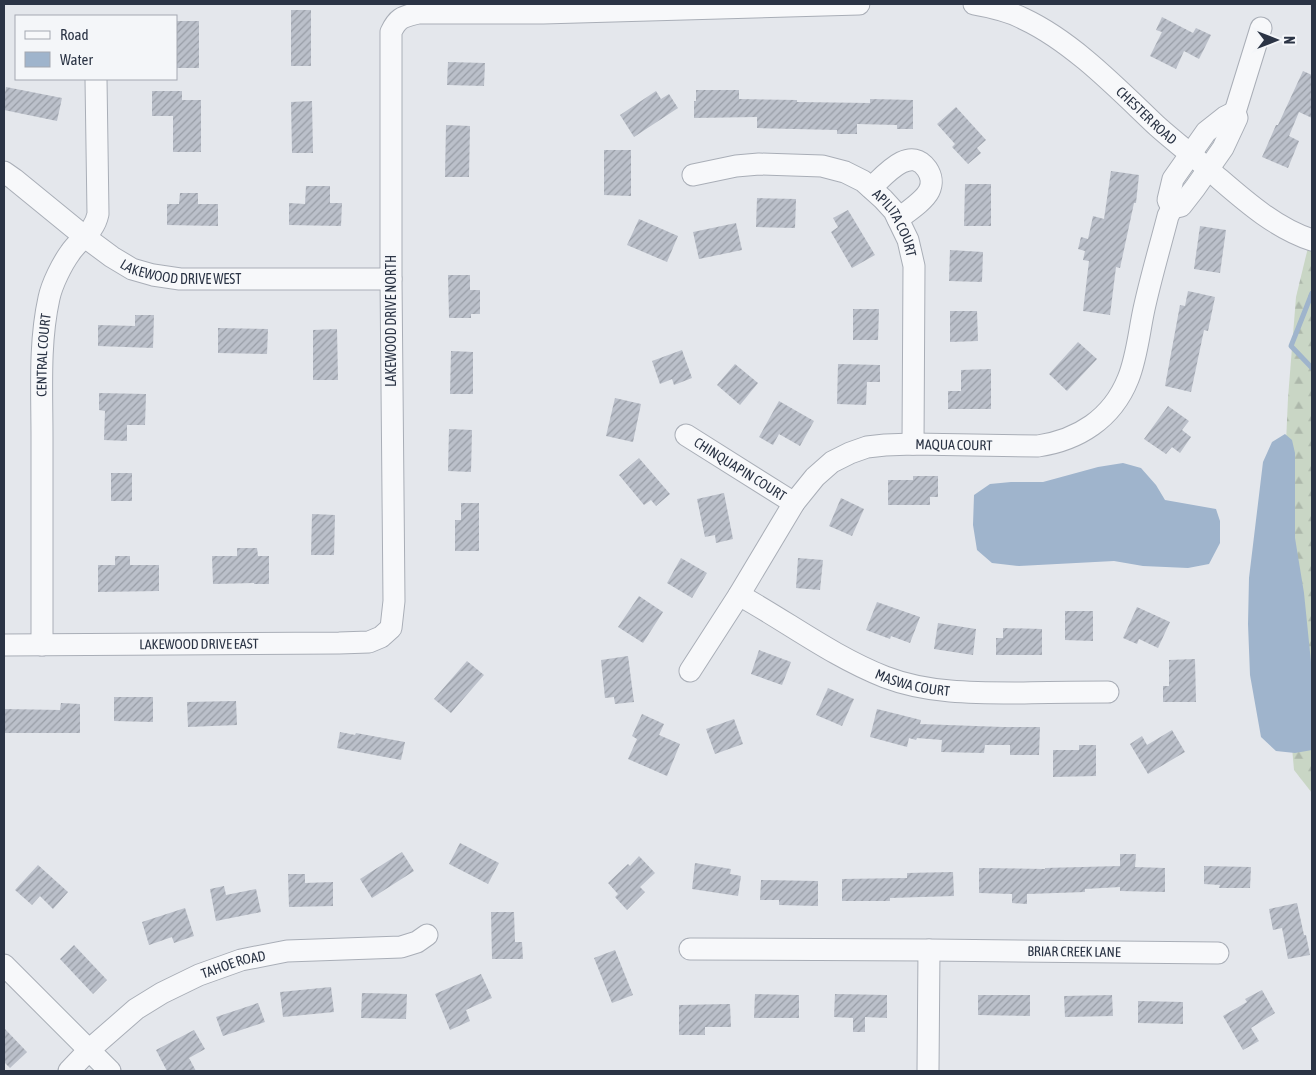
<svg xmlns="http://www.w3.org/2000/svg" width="1316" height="1075" font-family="'Asap Condensed',sans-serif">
	<defs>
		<pattern id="forest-firs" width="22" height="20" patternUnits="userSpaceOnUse" patternTransform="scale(1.25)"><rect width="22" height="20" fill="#c9d6c5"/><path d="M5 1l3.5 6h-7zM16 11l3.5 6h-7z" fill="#adb8ab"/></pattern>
		<pattern id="building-hatch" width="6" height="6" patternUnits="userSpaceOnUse" patternTransform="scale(1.25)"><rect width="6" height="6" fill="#bbc0ca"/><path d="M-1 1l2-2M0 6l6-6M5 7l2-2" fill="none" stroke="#989da6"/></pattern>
	</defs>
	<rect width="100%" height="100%" fill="#e4e7ec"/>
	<polygon fill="url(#forest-firs)" points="1312,231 1312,793 1294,770 1279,600 1288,398 1296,297"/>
	<g fill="#9fb4cc">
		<polygon points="1285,434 1292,440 1295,453 1295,538 1304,593 1312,672 1312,750 1295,753 1276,751 1261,737 1250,675 1248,624 1249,578 1263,462 1272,442"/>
		<polygon points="1123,463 1141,468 1156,485 1165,500 1216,509 1220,521 1220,543 1209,564 1188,568 1143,566 1114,561 1019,566 992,563 977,550 973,525 974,495 990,484 1011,482 1043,482 1098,467"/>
	</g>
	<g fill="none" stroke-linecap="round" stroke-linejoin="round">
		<polyline stroke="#9fb4cc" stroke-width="5" points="1312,293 1291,346 1312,368"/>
	</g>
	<g fill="url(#building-hatch)">
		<rect x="291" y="10" width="20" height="56"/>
		<polygon points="1162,17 1193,33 1196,28 1211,35 1199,59 1184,51 1176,69 1150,56 1162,32 1156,30"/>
		<rect x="176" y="21" width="23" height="47"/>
		<polygon points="448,62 485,63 484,86 447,85"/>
		<polygon points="1303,71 1312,75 1312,118 1299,112 1289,136 1299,141 1288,168 1262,157 1276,125 1278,125"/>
		<polygon points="6,87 62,98 57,121 4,110 4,99"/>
		<polygon points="696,90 739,90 739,99 797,100 797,102 870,103 870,99 913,100 913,129 897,129 897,125 857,124 857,134 837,134 837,130 757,128 757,117 694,118 694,101 696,101"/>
		<polygon points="152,91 182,91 182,100 201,100 201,152 173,152 173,116 152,116"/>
		<polygon points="656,91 661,99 669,94 678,108 634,137 620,115"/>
		<polygon points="312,101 313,153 292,153 291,102"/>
		<polygon points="956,107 986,140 977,148 981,153 968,164 952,147 955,144 937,124"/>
		<polygon points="446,125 470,126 469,177 445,177"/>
		<polygon points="604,150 631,150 631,196 604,195"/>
		<polygon points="1111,171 1139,175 1136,203 1134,203 1120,268 1116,267 1110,315 1083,311 1089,261 1083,260 1085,251 1078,249 1081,237 1088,239 1093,216 1104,219"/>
		<polygon points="965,184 991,184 991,226 964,226"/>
		<polygon points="306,186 330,186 330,203 342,203 341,226 289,225 289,203 305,204"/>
		<polygon points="180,193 198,193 198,204 218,204 218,226 167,225 167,204 179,204"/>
		<polygon points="757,198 796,199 795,228 756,227"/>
		<polygon points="848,210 875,255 852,268 831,232 838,227 833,218"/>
		<polygon points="639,219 678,236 667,262 627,245"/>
		<polygon points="736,223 742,250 699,259 693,232"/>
		<polygon points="1200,226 1226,230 1220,273 1194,269"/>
		<polygon points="950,250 983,252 982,282 949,281"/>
		<polygon points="448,275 470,275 470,290 480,290 480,314 471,314 471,318 449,318"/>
		<polygon points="1188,291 1215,297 1208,331 1204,330 1191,392 1165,386 1180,305 1185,306"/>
		<polygon points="853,309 879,309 878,340 853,340"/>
		<polygon points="950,311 977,311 978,341 950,342"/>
		<polygon points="135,315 154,315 153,348 98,346 98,325 135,326"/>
		<polygon points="218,328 268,329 267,354 218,353"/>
		<polygon points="337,329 338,380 313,380 313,330"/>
		<polygon points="1078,342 1097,359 1067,391 1049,374"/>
		<polygon points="682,350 692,378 674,385 672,379 660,384 652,361"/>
		<polygon points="451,351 473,352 473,394 450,394"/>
		<polygon points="735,364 758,383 740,405 717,385"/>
		<polygon points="838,364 880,365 880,382 867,382 866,405 837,404"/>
		<polygon points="991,369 991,409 948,409 948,391 961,391 961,370"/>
		<polygon points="99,393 146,394 145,425 127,425 127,441 104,440 105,411 99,410"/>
		<polygon points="615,398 641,404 633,442 606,436"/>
		<polygon points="779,401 814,421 800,446 779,434 773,445 759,437"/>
		<polygon points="1168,406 1189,421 1182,430 1191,437 1180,453 1172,447 1166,454 1144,439"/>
		<polygon points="449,429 472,430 471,472 448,471"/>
		<polygon points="639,458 670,494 656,506 651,500 644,505 619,475"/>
		<rect x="111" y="473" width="21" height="28"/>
		<polygon points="913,476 938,476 938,497 930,497 930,505 888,505 888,480 913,480"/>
		<polygon points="724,493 733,539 716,543 715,535 705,537 697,499"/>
		<polygon points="841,498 864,509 852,536 829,526"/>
		<polygon points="461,503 479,503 479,551 455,551 455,520 461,520"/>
		<polygon points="312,514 335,515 334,555 311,555"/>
		<polygon points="237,548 257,548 258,556 269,556 269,584 254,584 254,583 213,584 212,556 237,556"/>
		<polygon points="115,556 130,556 130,565 159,565 159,591 98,592 98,565 115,565"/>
		<polygon points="681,558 707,573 692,598 667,583"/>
		<polygon points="798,558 823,560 820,590 796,588"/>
		<polygon points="639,596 663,612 643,643 618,627"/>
		<polygon points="877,602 920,617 910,643 891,636 890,639 866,630"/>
		<polygon points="1137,607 1170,622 1158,648 1139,639 1137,644 1123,638"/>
		<polygon points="1065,611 1093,611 1093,641 1065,640"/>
		<polygon points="938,623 976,629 973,655 934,649"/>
		<polygon points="1003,628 1042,629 1042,655 996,655 996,638 1003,638"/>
		<polygon points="759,650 791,662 782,685 751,674"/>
		<polygon points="628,656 634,702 615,704 614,697 605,698 601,660"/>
		<polygon points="1195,659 1196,702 1163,702 1163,686 1169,686 1169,660"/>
		<polygon points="467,661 484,675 451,713 434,699"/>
		<polygon points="828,688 854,699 842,726 816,715"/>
		<polygon points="114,697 153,697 153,722 114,721"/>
		<polygon points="236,701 237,725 188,727 187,702"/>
		<polygon points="61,703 80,704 80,733 4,733 4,709 60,710"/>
		<polygon points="877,709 921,720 920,724 1003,727 1040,727 1039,755 1010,755 1010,745 985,745 984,753 941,752 942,740 917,738 916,740 909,738 907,747 870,737"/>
		<polygon points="642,714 664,724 659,735 680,744 667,776 628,759 637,739 632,736"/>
		<polygon points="734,719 743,744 715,754 706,729"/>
		<polygon points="1172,730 1185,752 1148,774 1130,744 1142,736 1147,745"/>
		<polygon points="340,732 355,735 356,733 405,742 401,760 337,748"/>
		<polygon points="1079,745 1096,745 1096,776 1053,777 1053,750 1079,750"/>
		<polygon points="460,843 499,863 488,884 449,864"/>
		<polygon points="402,852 414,871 372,898 360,879"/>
		<polygon points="1120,854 1136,854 1135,867 1165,868 1165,892 1120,891 1120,887 1085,889 1085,892 1027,894 1027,904 1012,903 1012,894 979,893 979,868 1045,869 1045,868 1120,866"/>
		<polygon points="639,856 655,873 640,887 645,892 627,910 615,897 618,894 608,883 628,864 630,866"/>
		<polygon points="695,863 731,869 730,874 741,876 738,896 692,889"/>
		<polygon points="38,865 68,892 53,909 40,896 32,905 15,890"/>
		<polygon points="1204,866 1251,867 1250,888 1219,888 1220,885 1204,884"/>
		<polygon points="953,872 954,896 890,898 890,901 842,901 842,879 907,878 907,873"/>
		<polygon points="288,874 305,874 305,883 333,882 333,906 289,907"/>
		<polygon points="761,880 818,881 818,906 779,905 779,900 760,900"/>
		<polygon points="224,886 226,895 256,889 261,912 216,921 210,889"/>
		<polygon points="1297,903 1304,935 1306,935 1310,955 1288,959 1282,928 1273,930 1269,909"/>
		<polygon points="185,908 194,936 174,943 172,937 149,945 142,922"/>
		<polygon points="491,912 514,912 515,942 522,942 523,959 492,959"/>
		<polygon points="74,945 107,980 93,994 60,959"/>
		<polygon points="615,950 633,995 612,1003 594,958"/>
		<polygon points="481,974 492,998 466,1010 470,1021 450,1030 435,994"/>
		<polygon points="331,987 334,1012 283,1017 280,992"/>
		<polygon points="1262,990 1275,1013 1251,1028 1259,1041 1243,1050 1223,1016 1247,1002 1245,999"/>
		<polygon points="362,993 407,994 406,1019 361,1018"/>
		<polygon points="755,994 799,995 799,1018 754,1018"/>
		<polygon points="835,994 887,995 887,1018 865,1017 865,1032 853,1032 853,1018 834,1017"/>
		<polygon points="978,995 1030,995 1030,1016 978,1015"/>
		<polygon points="1112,995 1113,1016 1065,1017 1064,996"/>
		<polygon points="1138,1001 1183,1002 1183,1024 1138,1023"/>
		<polygon points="258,1003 265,1022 223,1036 216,1017"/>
		<polygon points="730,1004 731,1027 705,1027 705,1035 679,1035 679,1005"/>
		<polygon points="4,1028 27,1052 10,1068 4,1062"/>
		<polygon points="194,1030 205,1049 189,1058 196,1071 167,1071 156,1050"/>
	</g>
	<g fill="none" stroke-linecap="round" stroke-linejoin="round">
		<g stroke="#a9aeb7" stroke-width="23">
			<g id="minor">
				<path id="s1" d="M974,4c17,3 35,7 50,15 49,23 94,70 133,107 19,17 39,32 58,49 29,25 60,53 97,65"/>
				<path id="s2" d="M4,172l10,7 71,58 27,20 20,12 21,6 27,4h211"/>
				<path id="s3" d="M693,175l43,-9 23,-2 63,2 23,6 18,9 20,18 11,12 14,29 6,26 -1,178"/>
				<path d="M871,188c13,-12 39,-44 56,-19 4,6 6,14 2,22 -5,10 -22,21 -31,28"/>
				<polyline points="1172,208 1168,200 1173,179 1206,132 1225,117 1235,112"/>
				<path id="s4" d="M686,435l108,68"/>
				<path id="s5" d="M739,595c49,27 93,61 146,82 44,17 93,16 139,16 28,-1 56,-1 84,-1"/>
				<path id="s6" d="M4,645l335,-2 30,-1 12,-5 10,-9 3,-27 -3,-322v-247c7,-15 12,-15 27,-19h125l316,-9"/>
				<path id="s7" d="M42,645c0,-69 0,-138 0,-208 0,-46 -3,-94 7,-139 3,-14 13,-34 21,-45 10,-15 24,-20 28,-39l-2,-135"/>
				<path id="s8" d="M690,671l49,-76 55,-92 21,-26 17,-15 18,-9 17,-6 18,-2 28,-1 125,2c40,-6 74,-27 90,-67 9,-22 11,-47 16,-70 7,-32 16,-62 24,-93l4,-8 9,-2 14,-18 28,-40 14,-30 -2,-6 26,-84"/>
				<path id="s9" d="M690,949l239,1 289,3"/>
				<polyline points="4,965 110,1071"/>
				<path id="s10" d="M69,1071l20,-21 47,-41 26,-16 37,-18 42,-15 46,-9 114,-4 16,-5 10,-7"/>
				<polyline points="928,1071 929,950"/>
			</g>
		</g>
		<use href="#minor" stroke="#f7f8fa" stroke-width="21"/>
	</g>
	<g text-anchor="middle" stroke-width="4" stroke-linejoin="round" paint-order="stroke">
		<g font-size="14" fill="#2b3445" stroke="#f4f6f9">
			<text dy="5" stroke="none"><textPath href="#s1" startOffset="209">CHESTER ROAD</textPath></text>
			<text dy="5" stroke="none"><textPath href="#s3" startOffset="228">APILITA COURT</textPath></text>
			<text dy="5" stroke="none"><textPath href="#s2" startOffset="210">LAKEWOOD DRIVE WEST</textPath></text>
			<text transform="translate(391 321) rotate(-90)" y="5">LAKEWOOD DRIVE NORTH</text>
			<text dy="5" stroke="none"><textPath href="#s7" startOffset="290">CENTRAL COURT</textPath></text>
			<text dy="5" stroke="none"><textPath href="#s8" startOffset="379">MAQUA COURT</textPath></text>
			<text dy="5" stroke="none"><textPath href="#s4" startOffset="64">CHINQUAPIN COURT</textPath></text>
			<text dy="5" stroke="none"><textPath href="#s6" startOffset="195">LAKEWOOD DRIVE EAST</textPath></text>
			<text dy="5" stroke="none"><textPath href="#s5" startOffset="196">MASWA COURT</textPath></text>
			<text dy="5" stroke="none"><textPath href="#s9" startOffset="384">BRIAR CREEK LANE</textPath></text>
			<text dy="5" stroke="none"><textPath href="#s10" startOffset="199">TAHOE ROAD</textPath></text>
		</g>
	</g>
	<rect width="1316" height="1075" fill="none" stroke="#2b3445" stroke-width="10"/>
	<rect x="15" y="15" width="162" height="65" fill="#f4f6f9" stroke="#a4a8b1"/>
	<rect x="25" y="31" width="25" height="8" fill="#f7f8fa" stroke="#a4a8b1"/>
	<text x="60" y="40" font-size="15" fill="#2b3445">Road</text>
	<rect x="25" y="52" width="25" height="15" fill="#9fb4cc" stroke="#a4a8b1"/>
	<text x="60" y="65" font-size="15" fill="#2b3445">Water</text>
	<g transform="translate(1276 40) rotate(90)" stroke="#f4f6f9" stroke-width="4" paint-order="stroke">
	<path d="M0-4L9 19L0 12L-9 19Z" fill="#2b3445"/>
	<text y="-8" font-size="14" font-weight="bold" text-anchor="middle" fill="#2b3445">N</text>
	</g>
</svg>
